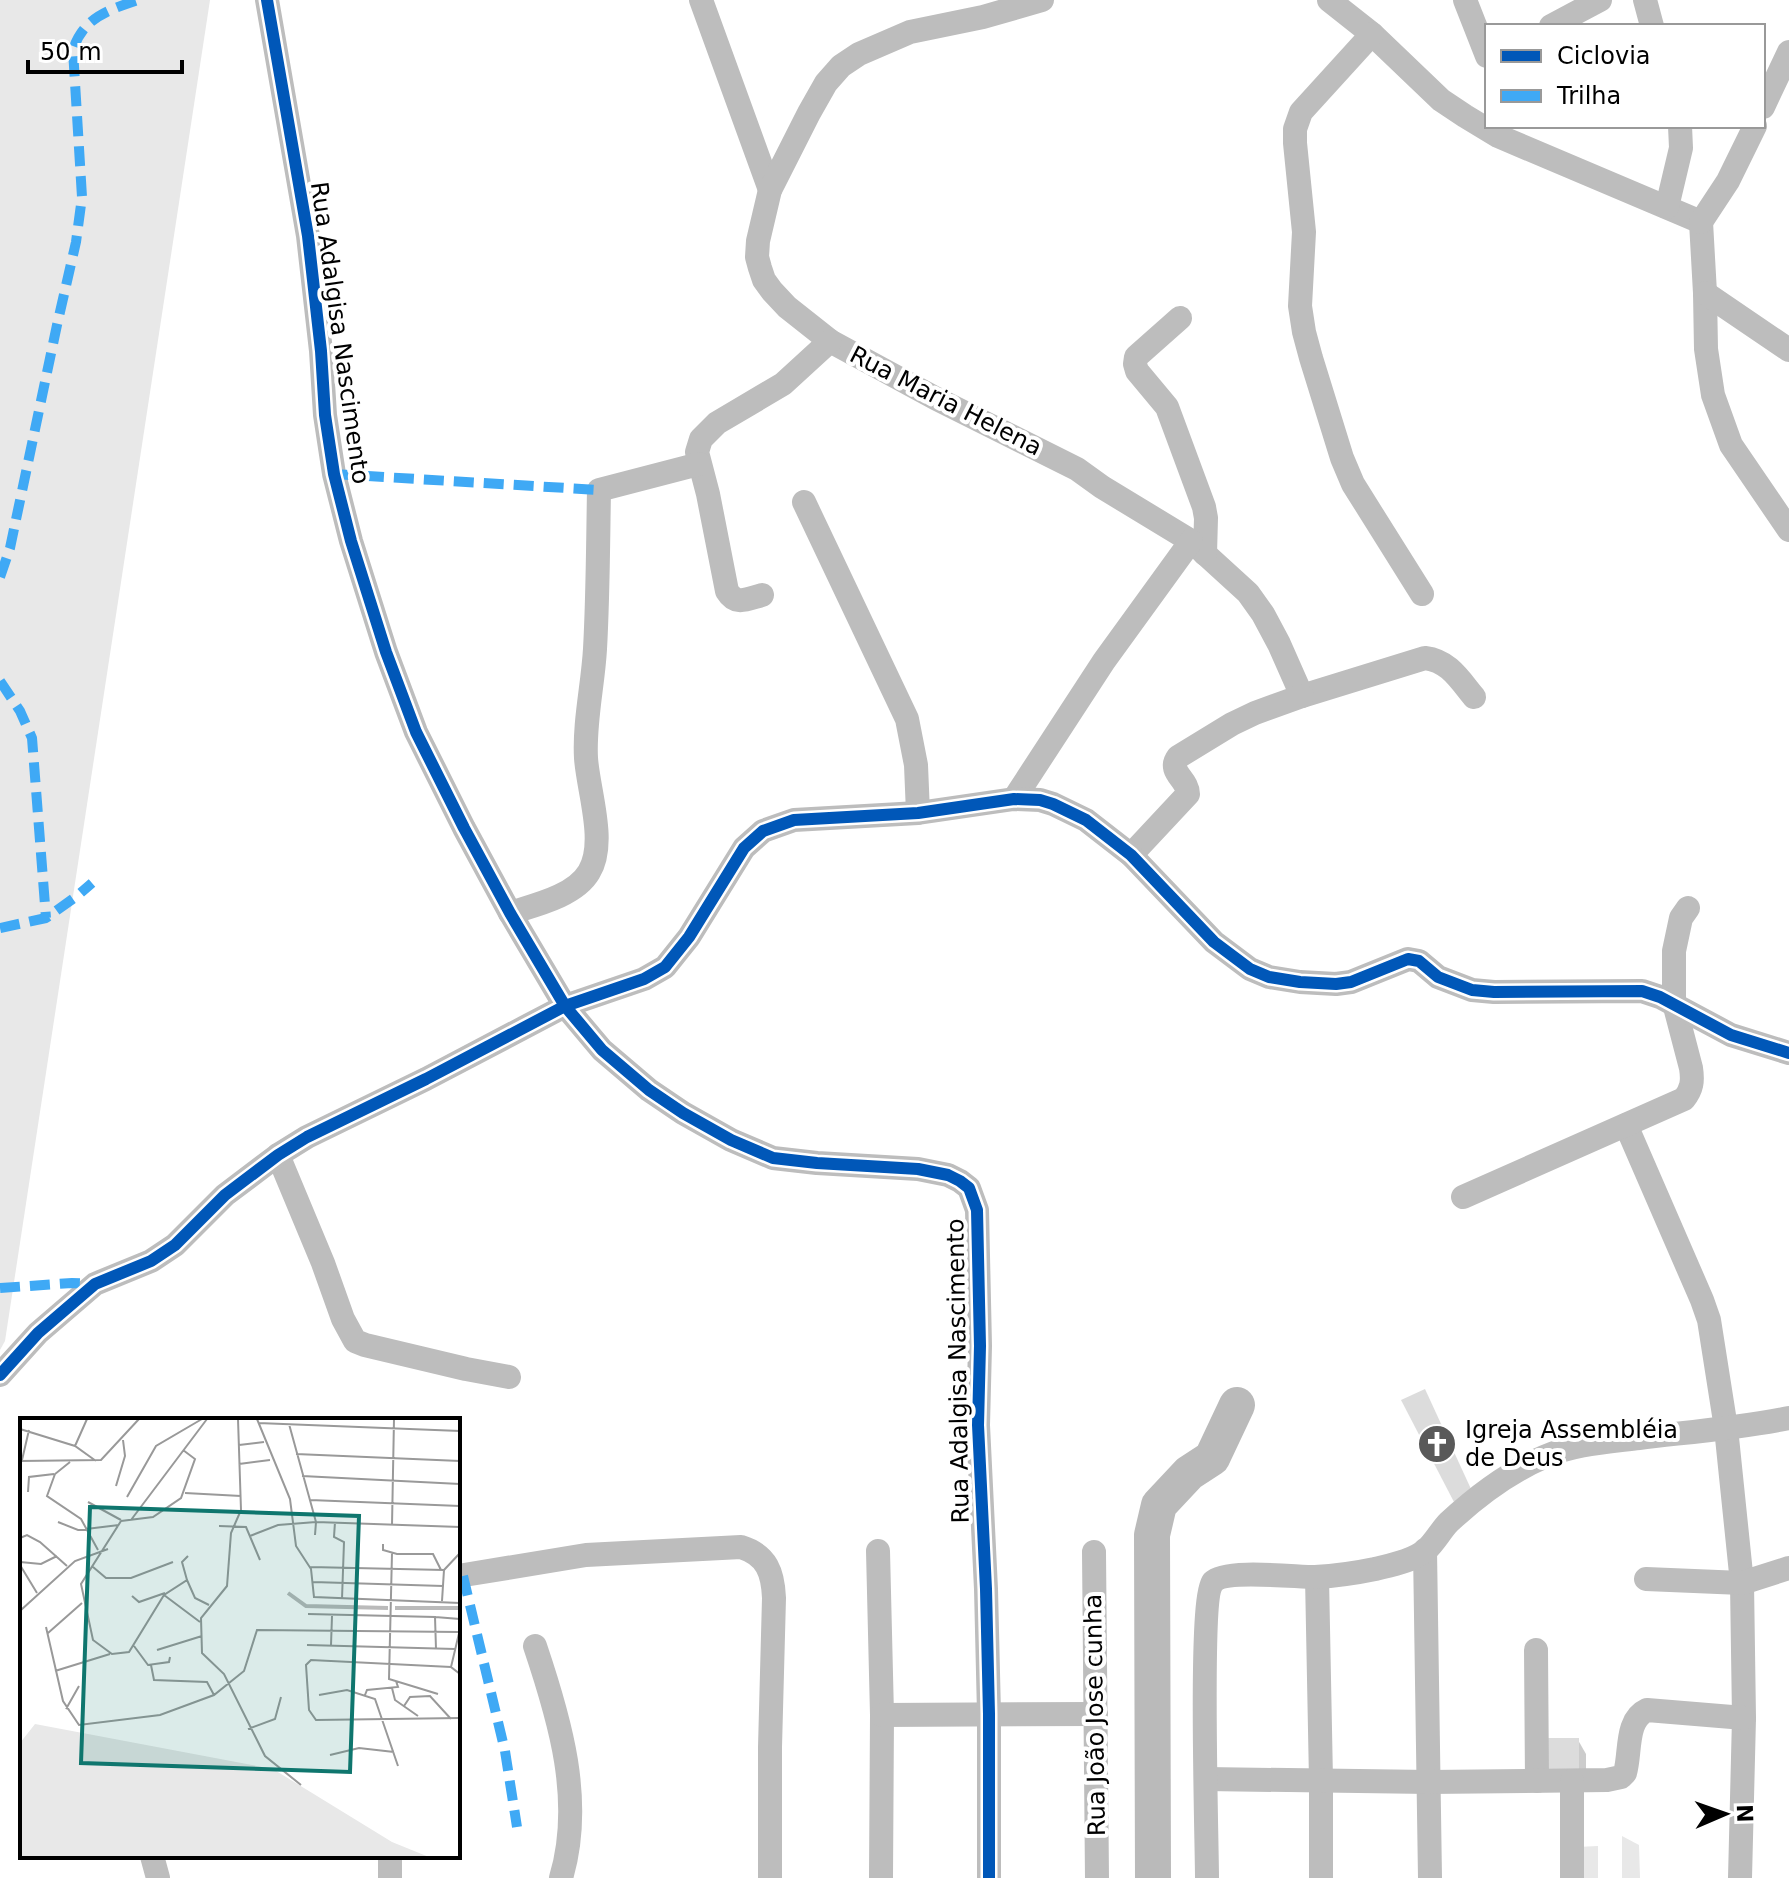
<svg xmlns="http://www.w3.org/2000/svg" width="1789" height="1878" font-family="'DejaVu Sans',sans-serif">
	<rect width="100%" height="100%" fill="#fff"/>
	<g fill="#e8e8e8">
		<polygon points="0,0 210,0 5,1341 0,1350"/>
		<polygon points="1622,1836 1639,1845 1640,1878 1622,1878"/>
		<polygon points="1598,1846 1598,1878 1576,1878 1577,1847"/>
	</g>
	<polygon fill="#0003" points="1578,1740 1586,1754 1586,1786 1558,1786"/>
	<g fill="none" stroke-linecap="round" stroke-linejoin="round">
		<polyline stroke="#bababa" stroke-width="36" points="1153,1878 1152,1535 1159,1505 1189,1473 1212,1458 1237,1405"/>
	</g>
	<g fill="#dcdcdc">
		<polygon points="1425,1389 1471,1489 1454,1502 1401,1400"/>
		<rect x="1548" y="1738" width="31" height="35"/>
	</g>
	<g fill="none" stroke-linecap="round" stroke-linejoin="round">
		<g stroke="#bdbdbd" stroke-width="24">
			<polyline points="267,0 308,236 321,351 325,415 334,474 351,541 386,652 416,732 464,828 510,913 565,1006 602,1050 649,1090 683,1113 731,1140 773,1158 817,1163 918,1169 948,1175 960,1181 969,1188 977,1210 980,1346 978,1425 986,1589 989,1714 989,1878"/>
			<polyline points="701,0 770,190"/>
			<path d="M1042,0l-59,17 -73,15 -51,22 -18,12 -15,17 -17,30 -39,77 -12,51 -1,16 3,11 4,12 8,11 15,16 43,34 105,57 142,71 25,18 89,54 57,52 15,21 16,30 23,52 123,-38c24,3 34,21 49,39"/>
			<polyline points="1329,0 1372,34 1441,100 1465,116 1498,136 1701,222"/>
			<polyline points="1465,0 1487,56"/>
			<polyline points="1645,0 1652,26"/>
			<polyline points="1551,26 1600,0"/>
			<polyline points="1372,34 1301,112 1295,129 1295,143 1304,232 1300,306 1304,332 1311,358 1342,458 1353,484 1422,594"/>
			<polyline points="1763,107 1789,52"/>
			<polyline points="1667,207 1681,148 1680,126"/>
			<polyline points="1701,222 1705,293 1706,349 1713,395 1731,445 1789,530"/>
			<polyline points="1701,222 1728,181 1755,126"/>
			<polyline points="1705,293 1789,350"/>
			<polyline points="1180,318 1136,357 1135,364 1137,371 1167,407 1204,507 1206,518 1205,554"/>
			<polyline points="804,502 907,719 916,765 918,813"/>
			<path d="M762,595c-15,4 -26,11 -35,-4l-19,-97 -11,-42 4,-13 16,-16 66,-39 47,-43"/>
			<polyline points="1014,799 1104,661 1191,541"/>
			<path d="M1131,855l57,-61c0,-15 -21,-22 -10,-37l54,-33 23,-11 47,-17"/>
			<path d="M510,913c25,-8 65,-17 79,-41 18,-29 -1,-82 -3,-114 -2,-36 7,-73 9,-109 3,-53 3,-106 4,-159l100,-26"/>
			<polyline points="1626,1125 1702,1300 1709,1320 1726,1428 1742,1583 1744,1718 1740,1878"/>
			<polyline points="278,1155 323,1263 343,1319 355,1341 365,1345 466,1369 509,1377"/>
			<path d="M1463,1197l221,-98c8,-10 9,-18 7,-31l-17,-65v-52l7,-33 7,-10"/>
			<polyline points="0,1375 38,1333 95,1284 151,1261 175,1245 225,1195 278,1155 307,1137 426,1079 565,1006 644,979 665,967 689,937 744,848 763,831 794,820 918,813 1014,799 1040,800 1053,804 1086,820 1131,855 1214,942 1250,969 1269,977 1300,982 1336,984 1351,982 1408,959 1419,961 1438,977 1472,990 1494,992 1642,991 1660,997 1731,1035 1789,1053"/>
			<polyline points="1425,1550 1430,1878"/>
			<polyline points="878,1551 882,1715 881,1878"/>
			<polyline points="1094,1552 1097,1878"/>
			<path d="M458,1576l128,-21 155,-8c26,8 32,26 33,51l-4,149v131"/>
			<polyline points="1317,1577 1321,1780 1321,1878"/>
			<polyline points="1646,1579 1742,1583 1789,1568"/>
			<path d="M535,1646c25,74 49,155 26,232"/>
			<polyline points="1536,1650 1537,1781"/>
			<polyline points="882,1715 1096,1714"/>
			<path d="M1206,1779l223,3 178,-2 14,-3 4,-4c6,-20 0,-53 22,-63l97,8"/>
			<polyline points="1572,1781 1572,1878"/>
			<polyline points="152,1856 158,1878"/>
			<polyline points="390,1878 390,1856"/>
			<path d="M1207,1878c0,-38 -8,-280 6,-296 12,-13 82,-5 102,-5 19,-1 41,-4 60,-8 16,-4 38,-8 51,-19 9,-8 15,-20 23,-28 28,-26 60,-50 95,-65 29,-13 63,-15 95,-19 50,-6 101,-10 150,-20"/>
		</g>
		<g stroke="#3fa9f5" stroke-width="10" stroke-dasharray="20 10" stroke-linecap="butt">
			<polyline points="334,474 599,490"/>
			<path d="M0,577l10,-29 47,-223 19,-83 6,-45 -9,-147c10,-32 35,-40 65,-50"/>
			<polyline points="0,681 20,711 32,738 46,918"/>
			<polyline points="0,928 46,918 77,896 92,883"/>
			<polyline points="0,1288 72,1283 95,1284"/>
			<polyline points="463,1576 505,1751 517,1827"/>
		</g>
		<g stroke="#fff" stroke-width="17">
			<g id="cycleway">
				<polyline points="267,0 308,236 321,351 325,415 334,474 351,541 386,652 416,732 464,828 510,913 565,1006 602,1050 649,1090 683,1113 731,1140 773,1158 817,1163 918,1169 948,1175 960,1181 969,1188 977,1210 980,1346 978,1425 986,1589 989,1714 989,1878"/>
				<polyline points="0,1375 38,1333 95,1284 151,1261 175,1245 225,1195 278,1155 307,1137 426,1079 565,1006 644,979 665,967 689,937 744,848 763,831 794,820 918,813 1014,799 1040,800 1053,804 1086,820 1131,855 1214,942 1250,969 1269,977 1300,982 1336,984 1351,982 1408,959 1419,961 1438,977 1472,990 1494,992 1642,991 1660,997 1731,1035 1789,1053"/>
			</g>
		</g>
		<use href="#cycleway" stroke="#0057b8" stroke-width="12"/>
	</g>
	<defs>
		<g id="church-disc" transform="scale(2)"><circle r="9.5" fill="#595959" stroke="#fff"/><path d="M-1.2-6h2.4v3.5h3.3v2.4h-3.3V6h-2.4V-.1h-3.3v-2.4h3.3Z" fill="#fff"/></g>
	</defs>
	<g fill-rule="evenodd">
		<use href="#church-disc" x="1437" y="1444"/>
	</g>
	<g text-anchor="middle" stroke-width="8" stroke-linejoin="round" paint-order="stroke">
		<g font-size="24" fill="#000" stroke="#fff">
			<text transform="translate(340 333) rotate(82)" y="8">Rua Adalgisa Nascimento</text>
			<text transform="translate(946 401) rotate(27)" y="8">Rua Maria Helena</text>
			<text transform="translate(958 1371) rotate(-91)" y="8">Rua Adalgisa Nascimento</text>
			<text transform="translate(1095 1715) rotate(-91)" y="8">Rua João Jose cunha</text>
		</g>
		<g font-size="24" fill="#000" stroke="#fff" text-anchor="start">
			<text x="1465" y="1438">Igreja Assembléia<tspan x="1465" dy="28">de Deus</tspan></text>
		</g>
	</g>
	<g transform="translate(20 1418)">
		<rect width="440" height="440" fill="#fff"/>
		<path d="M15,306l238,45 119,73 37,15h-409v-114z" fill="#e8e8e8"/>
		<path fill="none" stroke="#bababa" stroke-width="4" d="M268,175l18,13 82,2M375,190h65"/>
		<path fill="none" stroke="#999" stroke-width="2" d="M218,1l3,91 -10,23 -4,53 -26,32 1,35 22,21 41,82 36,29M237,1l33,80 6,47 15,23 3,28 146,6M238,5l202,8M269,6l27,98 -1,13M0,11l55,17 21,15M219,27l25,-3M55,28l12,-27M276,36l164,7M2,42l7,-30M0,43l81,-1 38,-41M50,44l-15,12 -8,22 34,23 17,31M219,46l31,-4M282,58l158,8M96,68l9,-30 -2,-16M8,74l1,-15 25,-3M165,75l56,3M107,79l29,-51 46,-27M290,82l150,6M68,84l33,18M111,102l76,-101M101,103l-40,63 12,56 19,14 17,-2 35,-57 23,-15 -5,-18 6,-6M101,103l32,-4 28,-19 14,-39 -12,-9M38,104l20,8 41,-5M315,104l-1,15 10,5 -2,57M372,107l2,-106M199,108l27,1 14,33M230,118l28,-11 38,-3 144,5M0,120l7,-3 13,7 27,24M363,126v6l14,4h36l8,16M372,135l-3,126 49,15M0,144l21,2 16,-8M0,147l17,28M73,149l13,11h25l42,-16M290,149l134,3M167,162l8,18 14,7M293,164l130,4M144,177l36,27M112,178l7,6 26,-9M422,183l2,-31 16,-17M1,192l54,-49 33,-12M288,196l127,3 1,32M415,199l25,2M26,209l17,74 16,24 81,-10 54,-20 30,-24 13,-41 202,2M440,211l-9,38 9,7M28,215l34,-30M287,227l148,4M311,227l1,-29M114,228l14,19 21,-3 1,-5M137,232l45,-14M131,247l3,15 53,2 7,13M431,249l-140,-7 -5,5 3,45 7,10 144,-2M35,253l55,-17M372,270l3,12 23,16M299,277l28,-5 28,9 23,67M345,277l2,-5 31,-3 -2,-6M384,288l6,-9 20,-1 21,23M46,291l13,-23M228,311l27,-10 6,-22M310,337l29,-7 35,4"/>
		<path fill="#0f766e" fill-opacity="0.15" stroke="#0f766e" stroke-width="4" d="M70,89l269,9 -9,256 -269,-9z"/>
		<rect width="440" height="440" fill="none" stroke="#000" stroke-width="4"/>
	</g>
	<rect x="1485" y="24" width="280" height="104" fill="#ffffff" stroke="#999999" stroke-width="2"/>
	<rect x="1501" y="50" width="40" height="12" fill="#0057b8" stroke="#999999" stroke-width="2"/>
	<text x="1557" y="64" font-size="24" fill="#000000">Ciclovia</text>
	<rect x="1501" y="90" width="40" height="12" fill="#3fa9f5" stroke="#999999" stroke-width="2"/>
	<text x="1557" y="104" font-size="24" fill="#000000">Trilha</text>
	<g transform="translate(1725 1814) rotate(88)" stroke="#ffffff" stroke-width="6" paint-order="stroke">
	<path d="M0-6L14 30L0 20L-14 30Z" fill="#000000"/>
	<text y="-12" font-size="22" font-weight="bold" text-anchor="middle" fill="#000000">N</text>
	</g>
	<path d="M28 60v12h154v-12" fill="none" stroke="#000000" stroke-width="4"/>
	<text x="40" y="60" font-size="24" fill="#000000" stroke="#ffffff" stroke-width="6" paint-order="stroke">50 m</text>
</svg>
